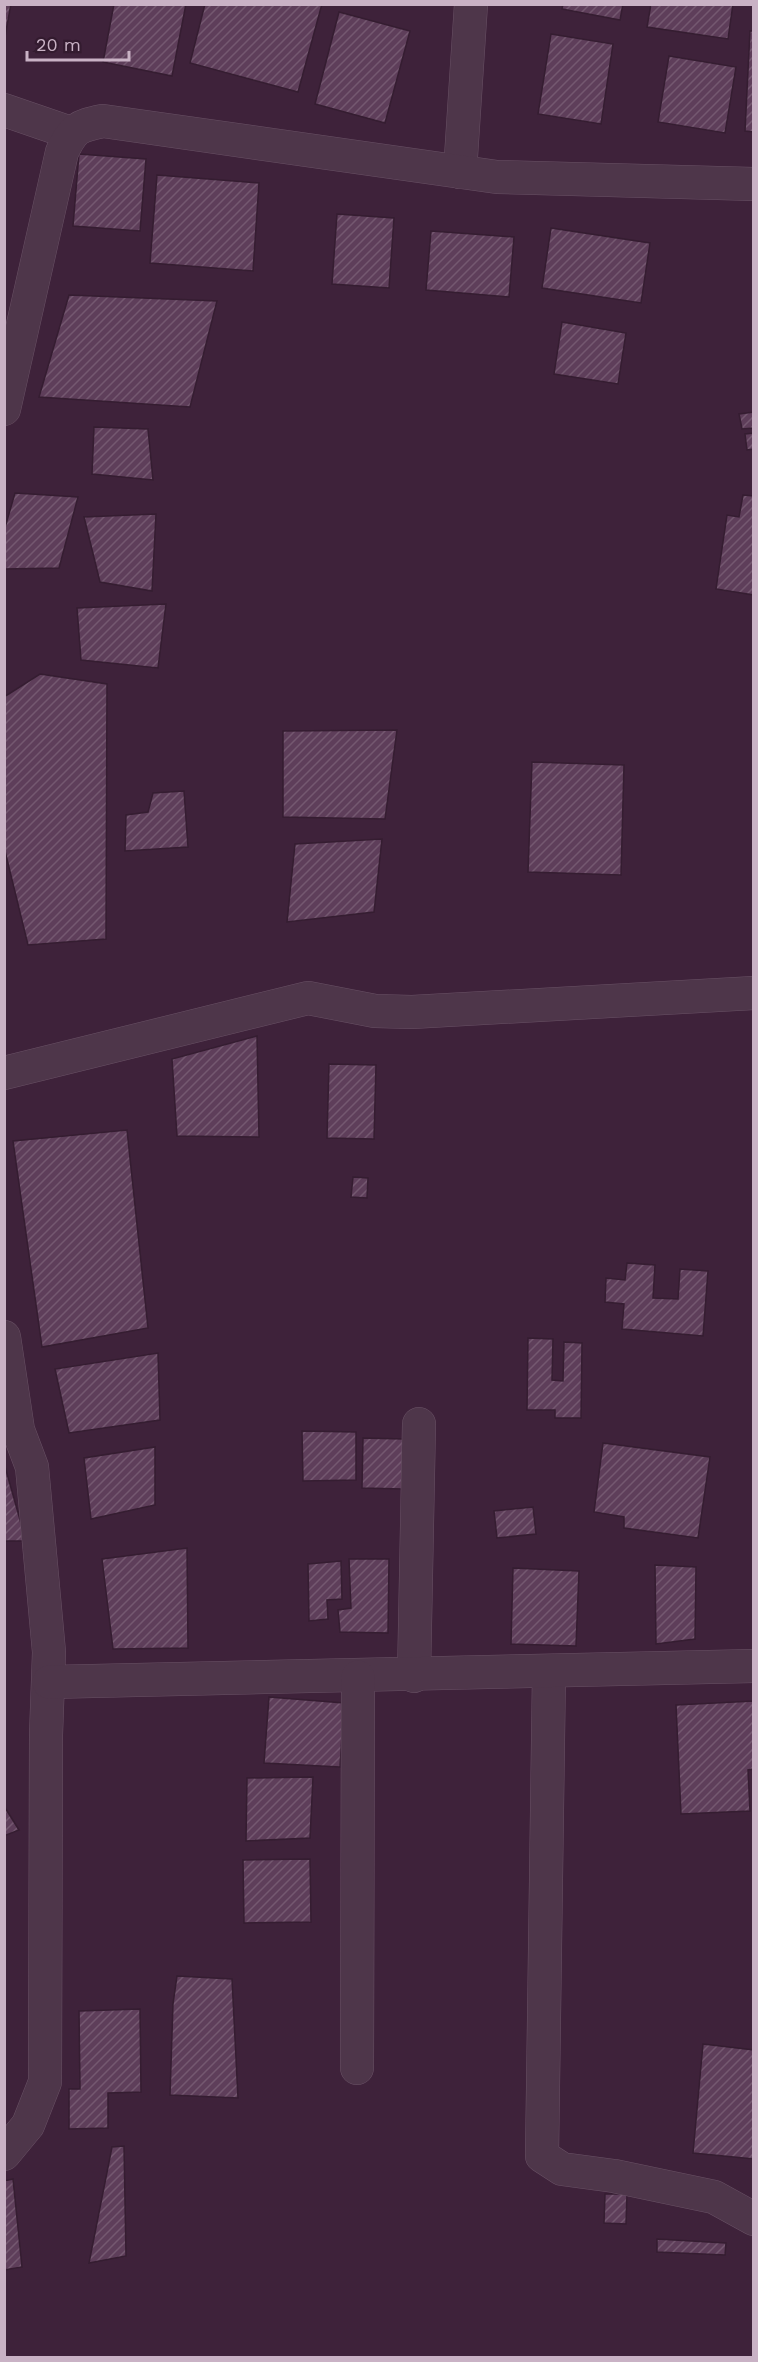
<svg xmlns="http://www.w3.org/2000/svg" width="758" height="2362" font-family="'Work Sans',sans-serif">
	<defs>
		<pattern id="building-hatch" width="6" height="6" patternUnits="userSpaceOnUse" patternTransform="scale(1.5)"><rect width="6" height="6" fill="#5e3e5a"/><path d="M-1 1l2-2M0 6l6-6M5 7l2-2" fill="none" stroke="#745870"/></pattern>
	</defs>
	<rect width="100%" height="100%" fill="#3e223a"/>
	<g fill="url(#building-hatch)" stroke="#351d31" stroke-width="1.5">
		<polygon points="4,4 11,4 4,42"/>
		<polygon points="114,4 186,4 172,76 103,62"/>
		<polygon points="205,4 322,4 298,92 190,63"/>
		<polygon points="563,4 623,4 620,20 562,9"/>
		<polygon points="651,4 733,4 728,39 647,27"/>
		<polygon points="339,12 410,31 385,123 315,104"/>
		<polygon points="750,31 754,31 754,132 745,131"/>
		<polygon points="551,34 613,44 601,124 538,114"/>
		<polygon points="669,56 736,67 725,133 658,122"/>
		<polygon points="79,154 146,159 140,231 73,226"/>
		<polygon points="157,175 259,183 253,271 150,263"/>
		<polygon points="337,214 394,218 389,288 332,284"/>
		<polygon points="551,228 650,243 641,303 542,288"/>
		<polygon points="431,231 514,237 509,297 426,290"/>
		<polygon points="69,295 217,301 190,407 39,397"/>
		<polygon points="562,322 626,333 618,384 554,374"/>
		<polygon points="754,412 754,428 742,429 739,414"/>
		<polygon points="94,427 148,429 153,480 92,474"/>
		<polygon points="754,433 754,449 747,450 745,434"/>
		<polygon points="15,493 78,497 59,568 4,569 4,531"/>
		<polygon points="743,495 754,496 754,595 716,589 727,515 739,517"/>
		<polygon points="156,514 152,591 100,582 84,517"/>
		<polygon points="166,604 158,668 81,660 77,608"/>
		<polygon points="40,674 107,684 106,939 28,945 4,847 4,697"/>
		<polygon points="397,730 385,819 283,817 283,731"/>
		<polygon points="532,762 624,765 621,875 528,872"/>
		<polygon points="184,791 188,847 125,851 126,815 148,812 153,793"/>
		<polygon points="382,839 374,912 287,922 295,844"/>
		<polygon points="257,1036 259,1137 177,1136 172,1059"/>
		<polygon points="329,1064 376,1065 374,1139 327,1138"/>
		<polygon points="127,1130 148,1328 42,1347 13,1141"/>
		<polygon points="353,1177 368,1178 367,1198 351,1197"/>
		<polygon points="627,1263 655,1265 653,1298 678,1299 680,1269 708,1271 703,1336 622,1329 624,1304 605,1302 606,1278 625,1280"/>
		<polygon points="528,1338 553,1339 552,1380 563,1381 564,1342 582,1343 581,1418 555,1418 555,1410 527,1410"/>
		<polygon points="158,1353 160,1420 69,1433 55,1369"/>
		<polygon points="302,1431 356,1432 356,1480 303,1481"/>
		<polygon points="363,1438 404,1439 403,1489 362,1488"/>
		<polygon points="603,1443 710,1457 698,1538 624,1528 624,1517 594,1512"/>
		<polygon points="155,1447 155,1505 91,1519 84,1458"/>
		<polygon points="4,1463 26,1541 4,1541"/>
		<polygon points="533,1507 536,1534 497,1538 494,1511"/>
		<polygon points="187,1548 188,1648 113,1649 102,1559"/>
		<polygon points="349,1559 389,1559 388,1633 340,1632 338,1610 351,1608"/>
		<polygon points="341,1561 342,1599 327,1600 328,1619 309,1621 308,1564"/>
		<polygon points="655,1565 696,1567 695,1639 656,1644"/>
		<polygon points="513,1568 579,1571 576,1646 511,1644"/>
		<polygon points="269,1697 344,1703 340,1767 264,1763"/>
		<polygon points="754,1701 754,1769 748,1770 750,1811 681,1814 676,1705"/>
		<polygon points="313,1777 310,1838 246,1841 247,1778"/>
		<polygon points="4,1806 19,1830 4,1836"/>
		<polygon points="310,1859 311,1922 244,1923 243,1860"/>
		<polygon points="177,1976 232,1979 238,2098 170,2095 173,2004"/>
		<polygon points="140,2009 141,2092 108,2093 108,2128 69,2129 69,2089 80,2089 79,2011"/>
		<polygon points="703,2044 754,2050 754,2159 693,2153"/>
		<polygon points="124,2146 126,2256 89,2263 112,2147"/>
		<polygon points="13,2179 22,2267 4,2270 4,2181"/>
		<polygon points="605,2194 627,2194 626,2224 604,2223"/>
		<polygon points="657,2239 726,2243 725,2255 657,2252"/>
	</g>
	<g fill="none" stroke-linecap="round" stroke-linejoin="round">
		<g stroke="#695165" stroke-width="34">
			<g id="minor">
				<polyline points="4,110 71,133"/>
				<polyline points="460,172 471,4"/>
				<path d="M4,409l58,-257c11,-23 15,-26 41,-31l394,56 257,7"/>
				<polyline points="4,1073 308,998 375,1011 412,1012 754,993"/>
				<polyline points="4,1337 18,1430 32,1467 49,1652 46,1735 45,2082 28,2125 4,2154"/>
				<polyline points="549,1672 542,2156 562,2169 614,2176 714,2197 754,2219"/>
				<polyline points="414,1676 419,1424"/>
				<polyline points="49,1682 754,1666"/>
				<polyline points="357,2068 358,1677"/>
			</g>
		</g>
		<use href="#minor" stroke="#4e364a" stroke-width="33"/>
	</g>
	<rect width="758" height="2362" fill="none" stroke="#c9b2c5" stroke-width="12"/>
	<path d="M27 51v9h102v-9" fill="none" stroke="#c9b2c5" stroke-width="3"/>
	<text x="36" y="51" font-size="18" fill="#c9b2c5" stroke="#331b2f" stroke-width="4.5" paint-order="stroke">20 m</text>
</svg>
